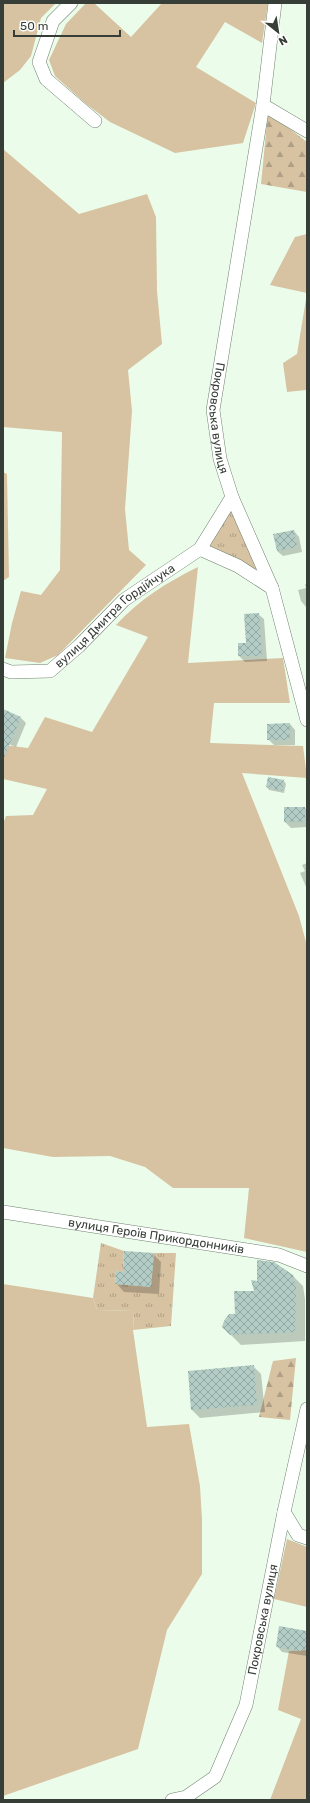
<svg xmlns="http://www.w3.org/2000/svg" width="310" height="1803" font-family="Rubik,sans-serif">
	<defs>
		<pattern id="grass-tufts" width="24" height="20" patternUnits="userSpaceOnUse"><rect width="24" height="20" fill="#d7c2a2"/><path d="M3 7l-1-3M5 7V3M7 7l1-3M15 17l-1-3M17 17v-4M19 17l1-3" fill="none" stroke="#af9f85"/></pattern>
		<pattern id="forest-firs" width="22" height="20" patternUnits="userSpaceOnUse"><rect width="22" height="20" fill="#d7c2a2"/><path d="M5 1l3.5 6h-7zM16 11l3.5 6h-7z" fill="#af9f85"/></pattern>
		<pattern id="building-cross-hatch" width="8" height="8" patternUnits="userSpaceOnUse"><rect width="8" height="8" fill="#b3cdc6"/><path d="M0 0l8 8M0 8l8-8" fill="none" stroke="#92a8a2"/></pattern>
	</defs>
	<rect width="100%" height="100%" fill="#ebfdea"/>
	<g fill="url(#grass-tufts)">
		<polygon points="231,508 264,577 206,547"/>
		<polygon points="101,1243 124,1251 123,1272 116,1271 115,1284 151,1287 154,1253 176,1253 171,1326 133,1330 134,1311 97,1310 93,1298"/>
	</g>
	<g fill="url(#forest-firs)">
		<polygon points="268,112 307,142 307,192 261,184"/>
		<polygon points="296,1358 290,1420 259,1417 273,1361"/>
	</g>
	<g fill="#d7c2a2">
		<polygon points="3,3 56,3 41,18 31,56 20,70 3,83"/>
		<polygon points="86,3 94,3 131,37 162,3 268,3 262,43 225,22 196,67 256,103 243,143 175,153 110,122 85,103 55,76 49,60 66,24"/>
		<polygon points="3,149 79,214 147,194 156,217 157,291 162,344 128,370 132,411 125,509 129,550 146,565 58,655 40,663 5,658 12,623 21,591 41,595 60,570 62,432 3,427"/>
		<polygon points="307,234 307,427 306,390 287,392 283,363 297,354 307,293 270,285 295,237"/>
		<polygon points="3,472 7,474 9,577 3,581"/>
		<path d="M198,567l-10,96 95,-5 7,45h-76l-4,40 93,3 4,32 -65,-5 57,143 8,30v306l-63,-14 5,-50h-76l-28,-21 -35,-11 -57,1 -50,-9v-324l3,-8 27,-1 14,-26 -44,-10v-34l25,3 17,-31 47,15 56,-95 -32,-12c23,-25 51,-43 82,-58z"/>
		<polygon points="3,1284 93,1298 97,1310 134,1311 133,1330 147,1427 189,1424 200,1486 202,1520 202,1574 167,1630 138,1749 3,1796"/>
		<polygon points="287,1539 307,1547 307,1607 274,1599"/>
		<polygon points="307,1650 307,1800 270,1800 301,1719 278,1710 289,1651"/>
	</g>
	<g fill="#0003">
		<polygon points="294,531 299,537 302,552 283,556 277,551"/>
		<polygon points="305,584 307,584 306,607 301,601 298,590 306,588"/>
		<polygon points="258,614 264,619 267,661 245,662 239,656 247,644"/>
		<polygon points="4,711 21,718 26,723 16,747 3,742"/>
		<polygon points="290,724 295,730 295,745 274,745 268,739"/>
		<polygon points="284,781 286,784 284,793 269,790 267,787"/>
		<polygon points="305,808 307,810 307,827 291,828 285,822"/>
		<polygon points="307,863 307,889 300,873 305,871 302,865"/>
		<polygon points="153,1254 161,1262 159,1294 124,1292 116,1283 123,1273"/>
		<polygon points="292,1275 303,1286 305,1299 305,1341 241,1345 231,1335 236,1315 255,1292 258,1282"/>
		<polygon points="253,1366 261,1374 265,1412 200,1418 192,1410 189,1372"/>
		<polygon points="307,1632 307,1656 282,1652 277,1646"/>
	</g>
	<g fill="url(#building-cross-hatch)">
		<polygon points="294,530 297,547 277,551 273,534"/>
		<polygon points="259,613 262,656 238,656 238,643 246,643 244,614"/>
		<polygon points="3,709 21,717 3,760"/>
		<polygon points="290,723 290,740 267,740 267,724"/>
		<polygon points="268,777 284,780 282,791 266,787"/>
		<rect x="284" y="807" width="21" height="15"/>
		<polygon points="124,1251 154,1253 151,1287 115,1284 116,1271 123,1272"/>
		<polygon points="257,1260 274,1262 293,1275 296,1288 295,1332 230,1335 222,1327 224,1321 229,1314 235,1314 234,1291 254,1291 251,1280 257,1281"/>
		<polygon points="254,1365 257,1405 191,1410 188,1371"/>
		<polygon points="279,1626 307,1631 307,1648 300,1651 276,1647"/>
	</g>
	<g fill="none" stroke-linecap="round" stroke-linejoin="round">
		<g stroke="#718170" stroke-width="14">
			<g id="minor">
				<polyline points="71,3 53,21 39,62 46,79 95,121"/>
				<path id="s1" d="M275,3l-12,102 -50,305 7,49 12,38 40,91 35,132"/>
				<polyline points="263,105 307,131"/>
				<polyline points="200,549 238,566 272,588"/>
				<path id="s2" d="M3,669l8,3 39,-1 29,-25 45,-46 76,-51 32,-52"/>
				<path id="s3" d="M3,1212l276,43 28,11"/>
				<polyline points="284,1512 298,1535 307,1538"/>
				<path id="s4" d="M172,1800l14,-3 29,-20 31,-72 38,-193 23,-103"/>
			</g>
		</g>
		<use href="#minor" stroke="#fff" stroke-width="13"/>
	</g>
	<g text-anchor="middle" stroke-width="4" stroke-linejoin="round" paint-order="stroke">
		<g font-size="12" fill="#373e37" stroke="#fff">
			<text dy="4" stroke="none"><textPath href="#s1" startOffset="420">Покровська вулиця</textPath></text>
			<text dy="4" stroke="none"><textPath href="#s2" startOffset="133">вулиця Дмитра Гордійчука</textPath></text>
			<text dy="4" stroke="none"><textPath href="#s3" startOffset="155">вулиця Героїв Прикордонників</textPath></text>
			<text dy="4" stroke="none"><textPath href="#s4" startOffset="215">Покровська вулиця</textPath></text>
		</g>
	</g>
	<rect width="310" height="1803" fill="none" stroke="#373e37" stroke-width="8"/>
	<g transform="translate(278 32) rotate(150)" stroke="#ffffff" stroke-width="3" paint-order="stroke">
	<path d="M0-3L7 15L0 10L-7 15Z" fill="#373e37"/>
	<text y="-6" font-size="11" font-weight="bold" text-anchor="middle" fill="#373e37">N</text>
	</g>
	<path d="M14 30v6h106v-6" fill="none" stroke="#373e37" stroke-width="2"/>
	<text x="20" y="30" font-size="12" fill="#373e37" stroke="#ffffff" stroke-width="3" paint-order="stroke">50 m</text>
</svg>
